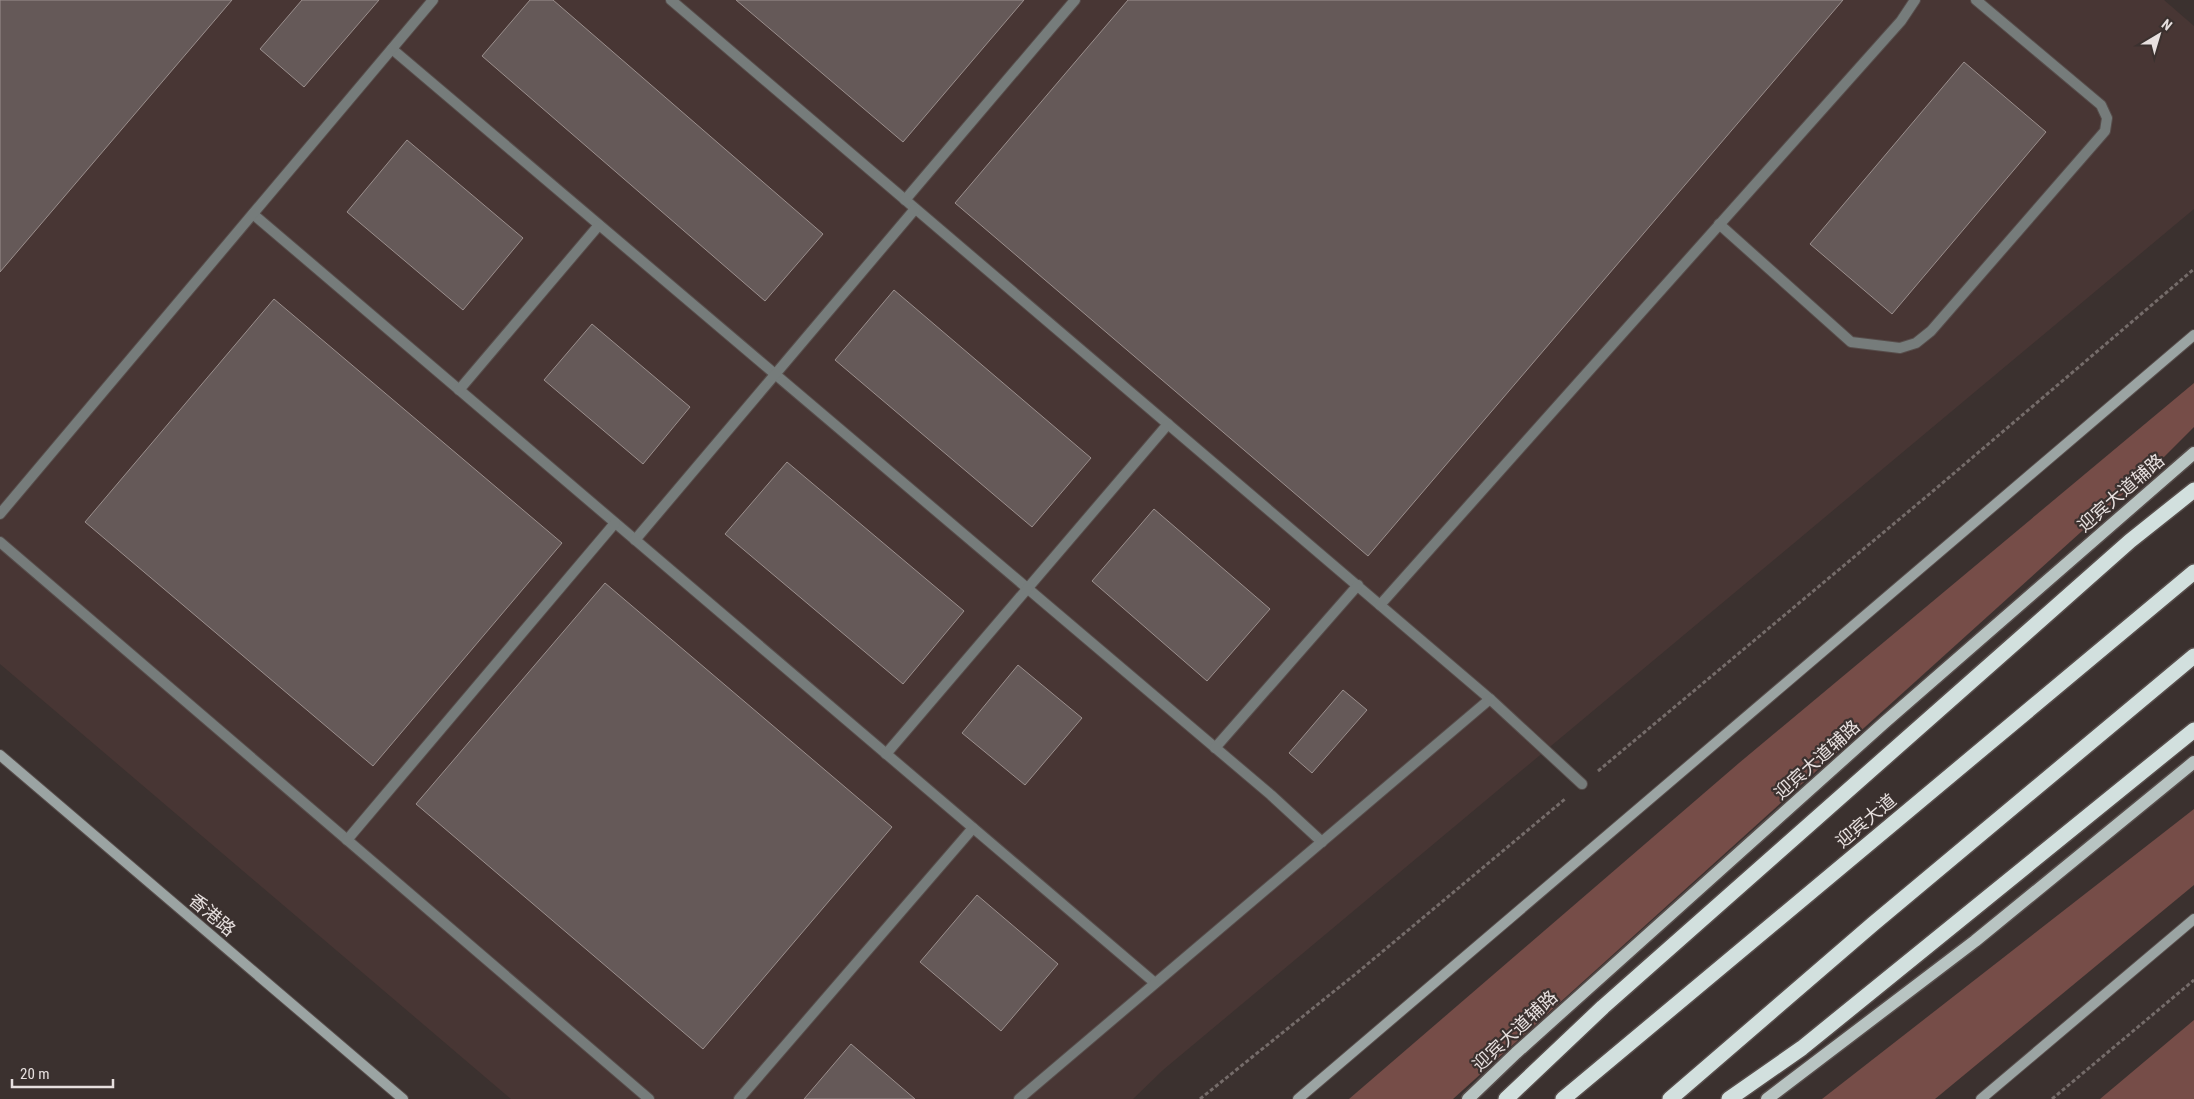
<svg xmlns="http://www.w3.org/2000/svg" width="2194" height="1099" font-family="'Roboto Condensed','Noto Sans SC',sans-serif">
	<rect width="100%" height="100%" fill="#3b312f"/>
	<polygon fill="#483634" points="0,0 2164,0 2194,26 2194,209 1163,1070 1133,1099 511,1099 0,664"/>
	<g fill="#764d48">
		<polygon points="2194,383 2194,427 2164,457 1453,1099 1349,1099 1739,763"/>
		<polygon points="2194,809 2194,885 1935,1099 1822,1099"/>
		<polygon points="2194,1020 2194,1099 2100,1099"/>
	</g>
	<g fill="#655958" stroke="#9b8f8d">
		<polygon points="0,0 232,0 0,272"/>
		<polygon points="302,0 379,0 304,87 260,49"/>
		<polygon points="530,0 553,0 823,234 765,301 482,56"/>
		<polygon points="736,0 1024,0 903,142"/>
		<polygon points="1128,0 1843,0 1368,556 955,203"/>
		<polygon points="1964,62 2046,132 1892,314 1810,244"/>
		<polygon points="407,140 523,238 463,310 347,212"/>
		<polygon points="894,290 1091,458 1032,527 835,360"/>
		<polygon points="274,299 562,543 373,766 85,522"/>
		<polygon points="592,324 690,407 643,464 544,380"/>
		<polygon points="787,462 964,611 903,684 725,534"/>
		<polygon points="1154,509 1270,609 1207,681 1092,581"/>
		<polygon points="605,583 892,827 703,1049 416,804"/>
		<polygon points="1018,665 1082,718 1025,785 962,733"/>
		<polygon points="1343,690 1367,710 1312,773 1289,753"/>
		<polygon points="977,895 1058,964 1001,1031 920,962"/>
		<polygon points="851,1044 915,1099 804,1099"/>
	</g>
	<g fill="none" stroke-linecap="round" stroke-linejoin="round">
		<g stroke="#574d4b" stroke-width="12">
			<g id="lane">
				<polyline points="671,0 1490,699 1582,784"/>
				<polyline points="392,49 1271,795 1322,842"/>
				<polyline points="905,200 1075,0"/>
				<polyline points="253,214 1155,983"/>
				<polyline points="1719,224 1851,342 1900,348 1916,343 1931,331 2105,131 2107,118 2101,105 1976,0"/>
				<polyline points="459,390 599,225"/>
				<polyline points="0,514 433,0"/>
				<polyline points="635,540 915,209"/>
				<polyline points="0,542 649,1099"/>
				<polyline points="1380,605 1901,21 1915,0"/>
				<polyline points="1215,748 1358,585"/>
				<polyline points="886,754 1168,424"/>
				<polyline points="347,840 615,523"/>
				<polyline points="739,1099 973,828"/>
				<polyline points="1019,1099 1490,699"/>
			</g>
		</g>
		<g stroke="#574d4b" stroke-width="12">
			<g id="secondary">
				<polyline points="0,755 403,1099"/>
				<polyline points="1298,1099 2194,335"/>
				<polyline points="1981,1099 2194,919"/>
			</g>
		</g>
		<g stroke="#574d4b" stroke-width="15">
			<g id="primary">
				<polyline points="1468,1099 1516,1053 1885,722 2194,453"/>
				<polyline points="1767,1099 1975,941 2194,762"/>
			</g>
		</g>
		<g stroke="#574d4b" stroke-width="18">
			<g id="highway">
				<polyline points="1506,1099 1603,1007 2130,541 2194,490"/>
				<polyline points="1563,1099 2194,572"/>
				<polyline points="1670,1099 1873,924 2194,656"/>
				<polyline points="1729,1099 1802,1048 2194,730"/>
			</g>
		</g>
		<g stroke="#756c6a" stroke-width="3" stroke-dasharray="4 2.5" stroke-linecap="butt">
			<polyline points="1598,771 1933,491 2194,269"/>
			<polyline points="1200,1099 1358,972 1565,799"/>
			<polyline points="2052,1099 2194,980"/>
		</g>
		<use href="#lane" stroke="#767c7b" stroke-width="10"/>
		<use href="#secondary" stroke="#9ba4a3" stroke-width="10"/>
		<use href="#primary" stroke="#b8c4c2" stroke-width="12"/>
		<use href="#highway" stroke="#d2e0de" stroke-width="15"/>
	</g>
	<g text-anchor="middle" stroke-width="4.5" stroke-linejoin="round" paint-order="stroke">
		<g font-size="18" fill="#e7e0df" stroke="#3b312f">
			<text transform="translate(2121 493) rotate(-41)" y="6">迎宾大道辅路</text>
			<text transform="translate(1817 760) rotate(-42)" y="6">迎宾大道辅路</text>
			<text transform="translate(1866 821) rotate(-40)" y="6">迎宾大道</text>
			<text transform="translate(212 915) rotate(40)" y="6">香港路</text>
			<text transform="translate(1515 1031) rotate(-43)" y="6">迎宾大道辅路</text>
		</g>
	</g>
	<g transform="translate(2159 35) rotate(38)" stroke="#3b312f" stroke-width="4" paint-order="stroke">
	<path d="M0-4L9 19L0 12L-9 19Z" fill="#e7e0df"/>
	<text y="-8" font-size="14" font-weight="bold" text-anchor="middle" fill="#e7e0df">N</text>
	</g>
	<path d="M12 1079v8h101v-8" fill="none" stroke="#e7e0df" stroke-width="2.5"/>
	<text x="20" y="1079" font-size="15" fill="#e7e0df" stroke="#3b312f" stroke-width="4" paint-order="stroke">20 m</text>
</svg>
